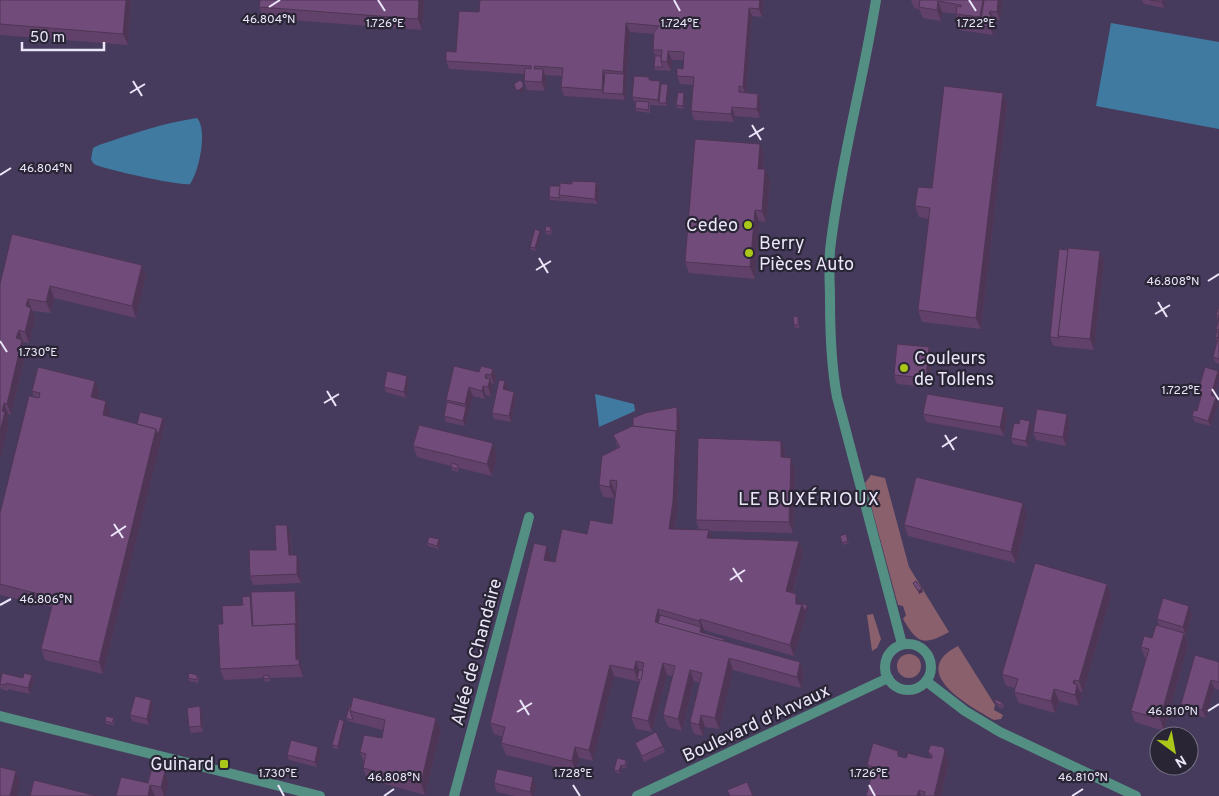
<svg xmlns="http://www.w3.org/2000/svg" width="1219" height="796" font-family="Overpass,sans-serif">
	<rect width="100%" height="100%" fill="#463b5c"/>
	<g fill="#8a606c">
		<path d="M871,475l14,3 24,89 40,65c-26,14 -31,12 -46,-13l3,-4 -3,-9 -5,-1 -33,-122z"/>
		<polygon points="873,614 881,639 877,648 872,651 867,615"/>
		<path d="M958,646l37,59 -1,5 9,5 -2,4 -7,1c-25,-14 -87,-48 -36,-74z"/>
		<circle cx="909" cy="666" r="12"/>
	</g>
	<g fill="#417aa1">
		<polygon points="1111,23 1219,42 1219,129 1096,106"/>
		<path d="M197,118c11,12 2,54 -7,66 -11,2 -81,-14 -94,-19 -4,-2 -3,-3 -5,-6l2,-11 6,-3c33,-11 64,-22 98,-27z"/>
		<polygon points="595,394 634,404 635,411 599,427"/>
	</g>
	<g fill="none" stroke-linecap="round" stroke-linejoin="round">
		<g stroke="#548f84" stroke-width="10">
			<polyline points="0,716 320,796"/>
			<polyline points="454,796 529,517"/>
			<polyline points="637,796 888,678"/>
		</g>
		<g stroke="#548f84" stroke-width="10">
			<path d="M876,0c-13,81 -35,161 -45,242 -3,19 -1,39 -1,57 0,33 1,66 7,98l65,247"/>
			<circle cx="908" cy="667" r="23"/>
			<polyline points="926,681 965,711 1000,732 1136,796"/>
		</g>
	</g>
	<g fill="#614169">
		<polygon points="0,0 131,0 128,45 0,35"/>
		<polygon points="424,0 422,30 264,18 259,7"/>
		<polygon points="480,0 764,0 762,17 752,16 746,93 761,102 760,118 735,116 734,122 694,120 691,111 693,85 680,84 677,76 683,69 683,60 672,60 671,71 655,70 654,67 655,56 653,50 654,34 630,32 625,100 564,96 561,87 562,76 545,75 546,78 545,91 527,90 524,81 525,74 449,69 446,61 456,52 479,12"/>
		<polygon points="911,0 1003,0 1000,20 993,19 995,23 993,35 959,30 956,22 957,17 956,14 942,12 941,21 923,18 919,9 914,8"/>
		<polygon points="1142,0 1165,0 1164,8 1144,4"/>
		<polygon points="649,77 650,80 661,84 668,84 669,87 667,106 650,105 650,113 636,111 635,108 635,103 632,97"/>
		<polygon points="684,93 685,96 684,109 677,108 676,105"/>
		<polygon points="1003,93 1007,104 981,329 922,322 918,310 929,219 919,217 915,206 932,188"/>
		<polygon points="764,155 763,169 770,181 766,222 759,221 755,279 689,273 685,262"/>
		<polygon points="596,182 599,188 598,204 550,200 549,197 560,186"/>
		<polygon points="551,227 552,230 551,235 546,234 545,231"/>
		<polygon points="541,234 536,251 531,250 530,247"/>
		<polygon points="1104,262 1094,350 1053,346 1050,337"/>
		<polygon points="142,265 146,276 136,318 54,298 51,313 32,311 35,319 29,343 23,342 26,351 11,415 8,414 7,418 9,423 0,460 0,284"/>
		<polygon points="1219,309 1219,364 1215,362 1213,357 1217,341 1216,340 1215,337 1217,332 1216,329 1218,321 1216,315"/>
		<polygon points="799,319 799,328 795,328 794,325"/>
		<polygon points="929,347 932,356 929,387 897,384 894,375"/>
		<polygon points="493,369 496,378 494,384 491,383 493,388 491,396 486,395 485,399 473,396 465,426 446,422 444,416 447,402 446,400 479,372"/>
		<polygon points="1218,371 1219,374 1219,380 1214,396 1218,403 1211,426 1195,422 1192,416 1197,411 1201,397 1198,391"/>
		<polygon points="409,381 406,398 386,392 384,387"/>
		<polygon points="505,381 508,387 507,390 514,392 516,398 511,422 494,419 492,413"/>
		<polygon points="32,391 99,392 97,398 110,412 109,417 137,424 163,418 165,424 103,674 45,660 41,649 52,607 0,595 0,513 34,397"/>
		<polygon points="677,407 680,416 680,443 677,512 675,529 699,530 696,520 781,441 785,452 785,458 795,470 793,533 710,531 712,538 799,541 803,553 793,593 799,603 807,605 808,608 794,656 704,630 703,633 725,642 800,662 804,674 801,688 733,670 719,729 705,727 703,736 694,734 690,722 700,683 694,681 682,731 668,727 663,715 673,676 667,675 652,732 636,729 631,717 640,682 614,676 593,761 579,758 576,772 506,755 501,743 503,737 494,734 490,723 551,558 550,561 555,562 587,534 612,524 615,492 614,498 603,497 599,485 618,448 613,435"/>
		<polygon points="1004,407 1007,416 1004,436 926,422 923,414"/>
		<polygon points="1030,421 1032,427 1028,447 1013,444 1011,438 1019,424"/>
		<polygon points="1070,423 1066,446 1036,440 1033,432"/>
		<polygon points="413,446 497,455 492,476 459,468 458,472 452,470 451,467 451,466 417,457"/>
		<polygon points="1027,515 1016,563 908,536 904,525"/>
		<polygon points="290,533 292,555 297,555 300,564 301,583 253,585 250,576 276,550"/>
		<polygon points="846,534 849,543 843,545 840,536"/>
		<polygon points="440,542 439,549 428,546 427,543"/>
		<polygon points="1107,584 1111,596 1083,692 1080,691 1082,696 1079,706 1059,701 1055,713 1019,703 1014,692 1015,688 1006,686 1002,674"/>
		<polygon points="251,599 298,599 300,661 303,671 303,677 270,678 270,681 265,682 264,678 224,680 220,669 223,624"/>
		<polygon points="1192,615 1186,636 1185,635 1188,644 1164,731 1135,722 1131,711 1146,659 1145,658 1141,647 1152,638 1159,626 1157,619"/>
		<polygon points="1219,662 1219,690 1214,688 1206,718 1185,712 1181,704"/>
		<polygon points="32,675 34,681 30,694 8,689 8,691 1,689 0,686 0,680 23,678"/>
		<polygon points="197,675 199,678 198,683 189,681 188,678"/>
		<polygon points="993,699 1002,702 1004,705 1002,709 997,706"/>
		<polygon points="151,700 153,706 149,725 132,721 130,715"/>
		<polygon points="350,704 436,718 441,729 425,795 367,779 363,768 364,763 360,752 382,738 383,730 348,721 346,718"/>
		<polygon points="200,706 202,712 203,732 191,733 189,727"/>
		<polygon points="105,721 115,721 113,725 106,724"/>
		<polygon points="344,721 345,724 339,749 333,748 332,745"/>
		<polygon points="635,743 663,746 665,752 644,762"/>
		<polygon points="318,747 321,753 317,767 289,760 287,755"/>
		<polygon points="928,752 949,762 941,796 866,796 871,776 867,765 906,758 931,758"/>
		<polygon points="626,760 627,763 626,768 622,768 620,774 615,772 614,770"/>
		<polygon points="169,782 165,796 116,796 148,783"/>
		<polygon points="494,783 536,786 534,796 515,796 497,792"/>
	</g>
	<g fill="#4f3555">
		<polygon points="126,0 131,0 128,45 123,34"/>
		<polygon points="419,0 424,0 422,30 418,19"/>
		<polygon points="760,0 764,0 762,17 759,9"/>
		<polygon points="983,0 989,0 983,26 980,17"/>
		<polygon points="998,0 1003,0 1000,20 997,12"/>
		<polygon points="1163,0 1165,0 1164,8 1162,2"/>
		<polygon points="938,1 942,12 941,21 937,10"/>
		<polygon points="749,8 752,16 746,95 743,87"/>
		<polygon points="990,11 995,23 993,35 990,27 989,14"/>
		<polygon points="626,23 630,32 625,100 623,94 624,74 623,72"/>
		<polygon points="668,51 672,60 671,71 667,62"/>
		<polygon points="543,69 546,78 545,91 542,82"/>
		<polygon points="603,70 607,79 603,93 602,90"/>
		<polygon points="660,81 662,87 659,103 658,100"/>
		<polygon points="523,83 524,90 520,93 519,90"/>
		<polygon points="668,84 669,87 667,106 666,103"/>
		<polygon points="684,93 685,96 684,109 683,106"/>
		<polygon points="1003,93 1007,104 981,329 976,318"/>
		<polygon points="758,94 761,102 760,118 757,109"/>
		<polygon points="732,107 735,116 734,122 731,114"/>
		<polygon points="760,144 764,155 762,180 758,169"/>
		<polygon points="765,169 770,181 766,222 762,211"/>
		<polygon points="596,182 599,188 598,204 595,199"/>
		<polygon points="755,210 759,221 755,279 750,267"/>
		<polygon points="540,231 541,234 536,251 535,248"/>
		<polygon points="1100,251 1104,262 1094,350 1090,339"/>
		<polygon points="142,265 146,276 136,318 132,306"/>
		<polygon points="50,286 54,298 51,313 46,302"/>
		<polygon points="28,299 35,319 29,343 25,332 26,306"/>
		<polygon points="19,330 26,351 11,415 7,404 16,338"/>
		<polygon points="929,347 932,356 929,387 926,378"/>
		<polygon points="493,369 496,378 494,384 491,375"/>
		<polygon points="1218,371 1219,374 1219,380 1213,401 1211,395"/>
		<polygon points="486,374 489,383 490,379 493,388 491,396 485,378"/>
		<polygon points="407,376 409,381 406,398 404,392"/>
		<polygon points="95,381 99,392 95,408 91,397"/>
		<polygon points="505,381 508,387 505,395 503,389"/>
		<polygon points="483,386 486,395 485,399 482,391"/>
		<polygon points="469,387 473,396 465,426 463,421 466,407 465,404"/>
		<polygon points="514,392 516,398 511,422 509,416"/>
		<polygon points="1216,397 1218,403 1211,426 1208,421"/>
		<polygon points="106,401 110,412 107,426 103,415"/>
		<polygon points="4,403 8,414 7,418 9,423 0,460 0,431 2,411"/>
		<polygon points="677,407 680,416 680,443 677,512 673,540 669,529"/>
		<polygon points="1004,407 1007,416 1004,436 1000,427"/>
		<polygon points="1067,414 1070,423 1066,446 1063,437"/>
		<polygon points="163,418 165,424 103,674 99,662 156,429"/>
		<polygon points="1030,421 1032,427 1028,447 1026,441"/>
		<polygon points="781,441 785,452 785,469 781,457"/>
		<polygon points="493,443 497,455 492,476 487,464"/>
		<polygon points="791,458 795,470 793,533 789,522"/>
		<polygon points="610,480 615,492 614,498 610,487"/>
		<polygon points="1023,503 1027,515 1016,563 1011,552"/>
		<polygon points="287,525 290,533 292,564 289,555"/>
		<polygon points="709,530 713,541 707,538"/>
		<polygon points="439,539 440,542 439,549 437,546"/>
		<polygon points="799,541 803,553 790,602 786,591"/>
		<polygon points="547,546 551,558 548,571 544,560"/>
		<polygon points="297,555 300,564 301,583 297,574"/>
		<polygon points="1107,584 1111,596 1083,692 1079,681"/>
		<polygon points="922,589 923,592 919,594 918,591"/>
		<polygon points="295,591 298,599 300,661 303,671 303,677 299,665 296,660"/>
		<polygon points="796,594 800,606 802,604 807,605 808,608 794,656 790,645 796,604"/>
		<polygon points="1189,606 1192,615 1186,636 1183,627"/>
		<polygon points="658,609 662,621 657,627 655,622"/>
		<polygon points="700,619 704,630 703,638 700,632 701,627 699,621"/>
		<polygon points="1184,633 1188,644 1164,731 1160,719"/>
		<polygon points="729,658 733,670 719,729 715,718"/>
		<polygon points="636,661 640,673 637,679 634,670"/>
		<polygon points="800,662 804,674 801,688 797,677"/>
		<polygon points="663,663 667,675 652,732 648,721"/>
		<polygon points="610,665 614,676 593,761 589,750"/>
		<polygon points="690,670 694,681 682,731 678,719"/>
		<polygon points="32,675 34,681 30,694 28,688"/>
		<polygon points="1074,680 1077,687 1077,685 1082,696 1079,706 1075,695 1073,683"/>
		<polygon points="1211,680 1214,688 1206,718 1202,710"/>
		<polygon points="1054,689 1059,701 1055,713 1051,701"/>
		<polygon points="151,700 153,706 149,725 147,719"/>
		<polygon points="200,706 202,712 203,732 201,726"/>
		<polygon points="701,715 705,727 703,736 699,725"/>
		<polygon points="436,718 441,729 425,795 421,783"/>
		<polygon points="344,721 345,724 339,749 338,746"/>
		<polygon points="318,747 321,753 317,767 315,762"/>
		<polygon points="575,747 579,758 576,772 572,761"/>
		<polygon points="945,750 949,762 941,796 934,796"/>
		<polygon points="621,765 622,768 620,774 619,771"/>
		<polygon points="16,771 20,782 17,796 10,796"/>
		<polygon points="165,771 169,782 165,796 164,796 161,787"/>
		<polygon points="533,777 536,786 534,796 532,796 530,792"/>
		<polygon points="150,785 155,796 148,796"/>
		<polygon points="919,790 921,796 917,796"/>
	</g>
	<g fill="#714c7a" stroke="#4f3555">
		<polygon points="0,0 126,0 123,34 0,24"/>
		<polygon points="260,0 419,0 418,19 259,7"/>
		<polygon points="480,0 760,0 759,9 749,8 743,87 739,86 739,92 758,94 757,109 732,107 731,114 691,111 694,77 677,76 677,68 683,69 684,52 668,51 667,62 661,61 662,50 653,50 654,32 659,26 626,23 623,72 603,70 602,90 561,87 563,68 535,66 534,69 543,69 542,82 524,81 525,68 531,69 531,66 446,61 446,51 456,52 459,11 479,12"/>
		<polygon points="920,0 983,0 980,17 956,14 957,6 961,7 961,5 938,1 937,10 919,7"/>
		<polygon points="984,0 998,0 997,12 990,11 989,14 991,14 990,27 956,22 957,17 981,20"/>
		<polygon points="1150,0 1163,0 1162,2"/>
		<polygon points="655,56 661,56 661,61 663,67 654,67"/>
		<polygon points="605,73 624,74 623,94 603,93"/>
		<polygon points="634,76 649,77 649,80 660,81 658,100 632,97"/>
		<polygon points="520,80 523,83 523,87 519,90 516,90 514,84"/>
		<polygon points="661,84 668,84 666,103 659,103"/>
		<polygon points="944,86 1003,93 976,318 918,310 930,208 915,206 918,187 932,188"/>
		<polygon points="678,92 684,93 683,106 676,105"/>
		<polygon points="636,101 649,102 648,110 635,108"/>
		<polygon points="695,139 760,144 758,169 765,169 762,211 755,210 750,267 685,262"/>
		<polygon points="572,181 596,182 595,199 559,195 560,183 572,184"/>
		<polygon points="550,186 560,186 559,195 560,198 549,197"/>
		<polygon points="546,226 551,227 550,232 545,231"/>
		<polygon points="535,229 540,231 535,248 530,247"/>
		<polygon points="12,234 142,265 132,306 50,286 46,302 28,299 26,306 31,308 25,332 19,330 16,338 22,340 7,404 4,403 2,411 5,412 0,431 0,284"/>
		<polygon points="1068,248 1100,251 1090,339 1058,336"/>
		<polygon points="1059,249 1068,250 1058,336 1059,338 1050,337"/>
		<polygon points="1218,308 1219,309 1219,316 1216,315"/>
		<polygon points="798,316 798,325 794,325 793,317"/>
		<polygon points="1219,317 1219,330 1216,329"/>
		<polygon points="1217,332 1219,332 1218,338 1215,337"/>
		<polygon points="1219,334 1219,359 1213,357"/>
		<polygon points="897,344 929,347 926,378 894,375"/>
		<polygon points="454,366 479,372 481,366 493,369 491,375 486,374 485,378 490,379 488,387 483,386 482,391 469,387 465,404 446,400"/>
		<polygon points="38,367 95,381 91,397 106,401 103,415 156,429 99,662 41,649 54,598 0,584 0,513 29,396 39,398 40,393 32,391"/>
		<polygon points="1205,367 1218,371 1211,395 1216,397 1208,421 1192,416 1194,410 1197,411 1202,393 1198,391"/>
		<polygon points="387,371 407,376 404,392 384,387"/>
		<polygon points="499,380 505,381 503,389 514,392 509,416 492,413"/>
		<polygon points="927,394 1004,407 1000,427 923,414"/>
		<polygon points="447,402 466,407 463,421 444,416"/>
		<polygon points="677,407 677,434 676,431 633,426 633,418 645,413"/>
		<polygon points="1037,409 1067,414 1063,437 1033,432"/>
		<polygon points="140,412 163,418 158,435 156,429 137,424"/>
		<polygon points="1020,419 1030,421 1026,441 1011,438 1014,423 1019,424"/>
		<polygon points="419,425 493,443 487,464 413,446"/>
		<polygon points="632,426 676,431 673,501 669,529 709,530 707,538 799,541 786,591 796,594 796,604 802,604 790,645 700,619 699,621 658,609 655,622 800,662 797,677 729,658 715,718 701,715 699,725 690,722 702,673 690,670 678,719 663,715 675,666 663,663 648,721 631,717 644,663 636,661 634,670 610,665 589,750 575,747 572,761 501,743 505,727 490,723 534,543 547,546 544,560 555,562 562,529 587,534 590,520 612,524 617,481 610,480 610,487 599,485 602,456 620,447 613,435"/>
		<polygon points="698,438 781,441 781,457 791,458 789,522 696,520"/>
		<polygon points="452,463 458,465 457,469 451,467"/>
		<polygon points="916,477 1023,503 1011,552 904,525"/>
		<polygon points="275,525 287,525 289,555 297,555 297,574 250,576 249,550 276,550"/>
		<polygon points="846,534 848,541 842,543 840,536"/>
		<polygon points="429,537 439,539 437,546 427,543"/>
		<polygon points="1035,563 1107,584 1079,681 1074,680 1073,683 1077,685 1075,695 1054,689 1051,701 1014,692 1018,679 1002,674"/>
		<polygon points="916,581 922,589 918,591 913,583"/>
		<polygon points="295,591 296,626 295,624 253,626 251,592"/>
		<polygon points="250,596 252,626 295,624 296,660 299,659 299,665 220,669 218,624 223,624 222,606 243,605 242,597"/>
		<polygon points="1163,598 1189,606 1183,627 1157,619"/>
		<polygon points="799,603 807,605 805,612 802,604 799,604"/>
		<polygon points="660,615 701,627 700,632 724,639 723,641 658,623"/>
		<polygon points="1156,625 1184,633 1160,719 1131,711 1149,649 1141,647 1144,636 1152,638"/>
		<polygon points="1195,655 1219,662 1219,682 1211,680 1202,710 1181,704"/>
		<polygon points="639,670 643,671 641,680 637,679"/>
		<polygon points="2,673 23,678 24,673 32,675 28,688 6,683 6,685 0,684"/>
		<polygon points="189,673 197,675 197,680 188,678"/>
		<polygon points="269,675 269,678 264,679 263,676"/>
		<polygon points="135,696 151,700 147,719 130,715"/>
		<polygon points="353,697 436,718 421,783 363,768 366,754 360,752 364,735 382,738 385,720 350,711"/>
		<polygon points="993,699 1002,702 1001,706 996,703"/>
		<polygon points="350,704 351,704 350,711 353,720 346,718"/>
		<polygon points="200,706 201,726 189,727 187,708"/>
		<polygon points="106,716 114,718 112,723 105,721"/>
		<polygon points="339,719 344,721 338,746 332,745"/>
		<polygon points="656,732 663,746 642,756 635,743"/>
		<polygon points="291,740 318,747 315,762 287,755"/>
		<polygon points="873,743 898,751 898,756 906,758 908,753 927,758 932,758 932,755 928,752 930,746 932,745 943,747 945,750 934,796 924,796 925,792 919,790 917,796 866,796 874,767 867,765"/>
		<polygon points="617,758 626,760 625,766 621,765 619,771 614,770"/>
		<polygon points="0,767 16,771 10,796 0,796"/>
		<polygon points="152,767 165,771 161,787 150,785 148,796 116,796 121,777 148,783"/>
		<polygon points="497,769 533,777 530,792 494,783"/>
		<polygon points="34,780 97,796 30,796"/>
		<polygon points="747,782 753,796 730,796 727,790"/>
	</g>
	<path fill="none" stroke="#ebe5fa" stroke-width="2" d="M378,0l7,11M674,0l6,11M969,0l7,11M269,7l11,-7M133,81l9,15M130,93l15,-9M752,125l9,15M749,137l15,-9M0,175l11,-7M539,258l9,15M536,270l15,-9M1208,281l11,-7M1158,302l9,15M1155,314l15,-9M0,341l7,11M1212,389l7,11M327,391l9,15M324,403l15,-9M945,435l9,15M942,447l15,-10M114,524l9,14M111,536l15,-10M733,568l9,14M730,580l15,-10M0,605l11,-6M520,700l9,15M1208,711l11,-7M517,712l15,-9M278,785l6,11M573,785l7,11M869,785l6,11M384,796l10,-7M1072,796l11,-7"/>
	<g fill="#aac719" stroke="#2a2535" stroke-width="2">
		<circle cx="748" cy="225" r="5"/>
		<circle cx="749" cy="253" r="5"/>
		<circle cx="904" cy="368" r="5"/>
		<rect x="219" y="759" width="10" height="10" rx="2.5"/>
	</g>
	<g text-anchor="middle" stroke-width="4.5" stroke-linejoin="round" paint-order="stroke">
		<g font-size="18" fill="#ebe5fa" stroke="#2a2535" text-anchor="end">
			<text x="738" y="231">Cedeo</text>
			<text x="759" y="249" text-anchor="start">Berry<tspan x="759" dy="21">Pièces Auto</tspan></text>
			<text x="914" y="364" text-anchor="start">Couleurs<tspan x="914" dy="21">de Tollens</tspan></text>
			<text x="214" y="770">Guinard</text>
		</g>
		<g font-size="18" fill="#ebe5fa" stroke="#2a2535">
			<text transform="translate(476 652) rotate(-75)" y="6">Allée de Chandaire</text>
			<text transform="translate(756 723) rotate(-25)" y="6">Boulevard d'Anvaux</text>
		</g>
		<g font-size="19" letter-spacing="1" fill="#ebe5fa" stroke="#2a2535">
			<text x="809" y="505">LE BUXÉRIOUX</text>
		</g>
	</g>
	<g font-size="12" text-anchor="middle" fill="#ebe5fa" stroke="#2a2535" stroke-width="4.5" stroke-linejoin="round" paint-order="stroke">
		<text x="269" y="23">46.804°N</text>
		<text x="385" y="27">1.726°E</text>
		<text x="680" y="27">1.724°E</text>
		<text x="976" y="27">1.722°E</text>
		<text x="46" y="172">46.804°N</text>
		<text x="1173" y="285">46.808°N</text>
		<text x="38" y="356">1.730°E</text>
		<text x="1181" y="394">1.722°E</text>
		<text x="46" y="603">46.806°N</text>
		<text x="1173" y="715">46.810°N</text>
		<text x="278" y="777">1.730°E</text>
		<text x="573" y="777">1.728°E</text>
		<text x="869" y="777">1.726°E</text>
		<text x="394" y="781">46.808°N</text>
		<text x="1083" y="781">46.810°N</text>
	</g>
	<g transform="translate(1174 751) rotate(148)"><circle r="24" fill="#2a2535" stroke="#777284"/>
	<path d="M0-4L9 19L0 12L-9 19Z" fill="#aac719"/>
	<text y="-8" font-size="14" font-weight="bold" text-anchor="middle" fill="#ebe5fa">N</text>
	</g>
	<path d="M22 42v8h82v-8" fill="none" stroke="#ebe5fa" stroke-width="2.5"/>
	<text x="30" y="42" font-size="15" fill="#ebe5fa" stroke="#2a2535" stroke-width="4" paint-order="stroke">50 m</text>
</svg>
